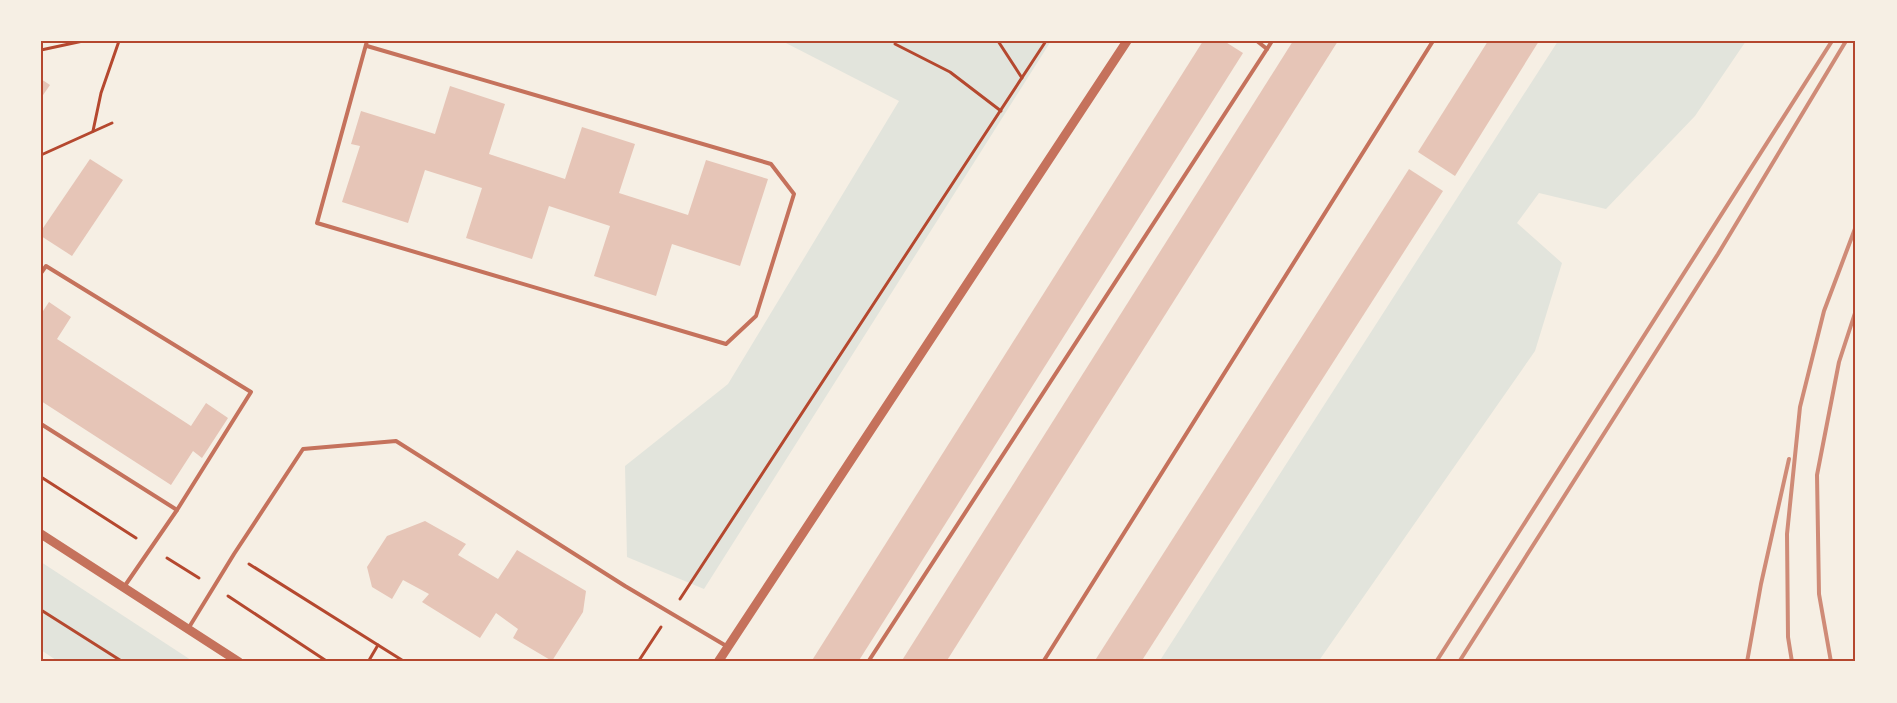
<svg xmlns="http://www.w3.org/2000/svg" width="1897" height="703" font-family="'Work Sans',sans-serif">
	<rect width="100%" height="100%" fill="#f6efe4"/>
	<g fill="#e2e4dc">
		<polygon points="782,41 1051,41 704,589 627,557 625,466 728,384 899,101"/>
		<polygon points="1558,41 1746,41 1695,116 1606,209 1539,193 1517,223 1562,263 1535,351 1318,662 1159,662"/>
		<polygon points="41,562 194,662 59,662 41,650"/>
	</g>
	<g fill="#e6c5b7">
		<polygon points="1203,41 1224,41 1243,53 858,662 811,662"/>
		<polygon points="1293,41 1338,41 946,662 901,662"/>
		<polygon points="1488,41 1539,41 1455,176 1418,152"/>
		<polygon points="41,79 50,85 41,98"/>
		<polygon points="450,86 505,104 489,154 565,179 582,127 635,144 619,193 688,215 706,160 768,179 740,266 672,244 656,296 594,276 610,226 549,206 532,259 466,238 482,188 425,170 408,223 342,202 360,146 351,144 361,111 435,134"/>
		<polygon points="90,159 123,180 72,256 41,236 41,231"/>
		<polygon points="1409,169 1443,191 1141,662 1094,662"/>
		<polygon points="49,302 71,317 57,339 191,426 206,403 228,418 202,458 193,451 171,485 41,401 41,314"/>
		<polygon points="425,521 466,544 458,555 498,579 517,550 586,591 583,612 552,661 513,638 518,629 496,613 480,638 422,602 429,594 403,580 392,599 372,587 367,567 387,536"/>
	</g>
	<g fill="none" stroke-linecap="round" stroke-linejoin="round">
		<g stroke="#b5482f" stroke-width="3">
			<polyline points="998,41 1022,78"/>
			<polyline points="895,44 950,72 1001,111"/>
			<polyline points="41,50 83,41"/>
			<polyline points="93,131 101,93 119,41"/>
			<polyline points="41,155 112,123"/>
			<polyline points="41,477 136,538"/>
			<polyline points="167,558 199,578"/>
			<polyline points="249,564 405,662"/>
			<polyline points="228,596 328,662"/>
			<polyline points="680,599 1046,41"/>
			<polyline points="41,610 123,662"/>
			<polyline points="368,662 378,645"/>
			<polyline points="638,662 661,627"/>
		</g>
		<g stroke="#c5725c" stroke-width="4">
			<polyline points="1257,41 1267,49 1272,41"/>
			<polyline points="367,46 771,164 794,194 756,316 726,344 317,223 367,41"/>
			<polyline points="41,273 46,266 251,392 177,510 124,587"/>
			<polyline points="41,424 177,510"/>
			<polyline points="188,629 234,554 303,449 396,441 625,586 728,647"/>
			<polyline points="868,662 1267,49"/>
			<polyline points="1043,662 1433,41"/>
		</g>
		<g stroke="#c5725c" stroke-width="9">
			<polyline points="41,534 239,662"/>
			<polyline points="718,662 1127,41"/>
		</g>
		<g stroke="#cf8b77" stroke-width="4">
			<polyline points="1436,662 1832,41"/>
			<polyline points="1459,662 1718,254 1846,41"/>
			<polyline points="1747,662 1761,584 1789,459"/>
			<polyline points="1792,662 1788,637 1787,534 1800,407 1824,311 1856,226"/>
			<polyline points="1831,662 1819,594 1817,475 1839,362 1856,310"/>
		</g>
	</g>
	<rect width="1897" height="703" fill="none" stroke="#f6efe4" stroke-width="85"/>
	<rect x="42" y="42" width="1812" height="618" fill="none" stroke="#b5482f" stroke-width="2"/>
</svg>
